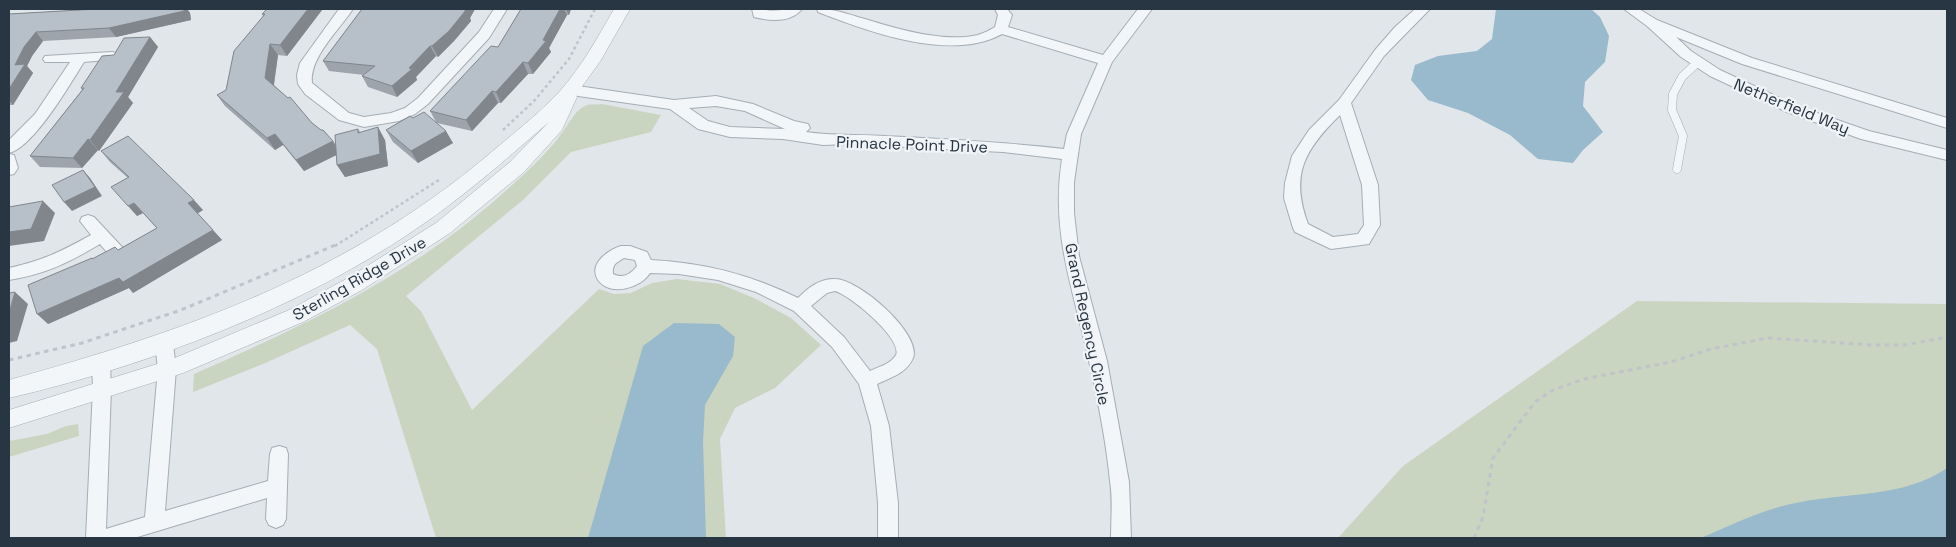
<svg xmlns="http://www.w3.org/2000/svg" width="1956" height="547" font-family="'Space Grotesk',sans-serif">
	<rect width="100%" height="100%" fill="#e0e6ea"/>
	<g fill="#c9d5c1">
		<path d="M602,104l59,11 -10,17 -80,20 -48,48 -117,96 15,15 51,99 127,-121 15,5 17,-1 21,-10 25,-4 43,5 34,14 37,20 30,27 -46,43 -40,20 -15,31 6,99h-290l-59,-189 -27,-24 -87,39 -70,28 1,-18c111,-49 215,-97 307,-179 21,-19 47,-41 63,-65 6,-8 12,-21 23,-25 4,-1 11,0 15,-1z"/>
		<polygon points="1637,301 1947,304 1947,538 1338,538 1403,466"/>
		<polygon points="78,424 79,436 9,457 9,441 47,434 66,426"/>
	</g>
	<g fill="#99b9cc">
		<polygon points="1496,9 1591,9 1600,17 1609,36 1605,62 1585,82 1583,106 1603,132 1583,150 1573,163 1538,159 1510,135 1468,113 1428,100 1411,80 1415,65 1438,56 1477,51 1492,39"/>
		<polygon points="674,323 719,324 735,337 733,356 705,405 703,442 706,538 588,538 643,346"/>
		<path d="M1947,468v70h-246c32,-14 65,-30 100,-36 49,-10 102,-4 146,-34z"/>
	</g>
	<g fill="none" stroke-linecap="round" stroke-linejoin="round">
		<g stroke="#a5adb5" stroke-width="9">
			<polyline id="service" points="1677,169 1683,136 1672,110 1673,94 1682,77 1698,62"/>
		</g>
		<g stroke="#a5adb5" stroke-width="2">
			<g id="minor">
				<path d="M339,9h14c-14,21 -44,49 -41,74l37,30 15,4 27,-4 14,-5 13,-10 61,-66 15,-23h13l-18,29 -61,66 -13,10 -16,7 -35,6 -25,-7 -34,-26 -7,-10 -1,-9 3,-12z"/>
				<path d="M752,9h13l1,1c12,2 23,-2 36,-1 -11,14 -32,12 -48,8z"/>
				<path d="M817,9c19,0 30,5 48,10 32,10 80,24 113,16 6,-2 12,-5 17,-8l3,-12 -3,-6h12l5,6 -4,12 95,28 35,-46h14l-40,53 -31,72 -7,48v31l5,43 28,105 22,121 2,56h-20c0,-19 2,-38 -1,-57 -4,-40 -12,-81 -21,-120 -15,-70 -39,-128 -27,-202l-59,-7 -154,-8 -26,1 -40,-6 -53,-2 -32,-8 -28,-20 -99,-14 -5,-2 -2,-3 2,-3 5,-2 103,15 42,-4 37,8 41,17 14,3 2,4 -4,4c26,4 53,2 79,4 60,3 120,6 179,13l3,-15 31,-71 -96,-29c-51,28 -133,-2 -184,-22zM716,106l29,5 40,18 -55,-2 -22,-6 -19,-13z"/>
				<path d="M1415,9h15l-46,47 -33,47 27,82 2,40 -11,19 -38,5 -36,-17 -2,-4 -9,-30 1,-15 7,-27 17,-26 30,-30 36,-50 20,-23zM1340,115l22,70 2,40 -6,9 -25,3 -25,-13c-18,-49 -4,-74 32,-109z"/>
				<polygon points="1624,9 1639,9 1657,20 1752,58 1947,118 1947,128 1742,64 1676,37 1691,51 1720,70 1797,106 1869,131 1947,150 1947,160 1861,139 1787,112 1710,76 1681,57 1647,26"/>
				<path d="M112,52l5,1 2,3 -2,3 -33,3c-14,22 -50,85 -75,91v-13l26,-26 35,-52h-25l-2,-3 2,-3z"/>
				<polygon points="9,154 14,155 18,168 14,174 9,175"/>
				<path d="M88,215l6,2 28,30 2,4 -2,4c-11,4 -15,-3 -22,-11 -32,19 -54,30 -91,36v-12c35,-8 51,-16 82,-33l-11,-14 2,-4z"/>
				<path d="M621,246h9l17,6 4,8c54,3 98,14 147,38 10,-10 22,-20 37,-19 24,0 87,55 78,79 -6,15 -23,20 -36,26l12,42 9,77v35h-20v-35l-7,-77 -12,-42 -27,-37 -38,-36 -38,-19 -38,-12 -39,-6 -29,-1c-9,15 -40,24 -52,7 -10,-16 10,-30 23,-34zM624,258l11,2 2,6c-6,8 -14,13 -24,8 -1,-10 3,-11 11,-16zM835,291c15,4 68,48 61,64 -5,9 -18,12 -26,16l-26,-34 -33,-31 16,-13z"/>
				<polygon points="164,337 170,339 173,344 176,369 165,511 268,481 270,454 272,448 279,446 286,448 288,454 286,519 283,525 276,528 269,525 266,519 267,498 134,538 86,538 93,388 92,364 95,359 101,357 107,359 110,364 111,388 106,529 145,517 158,369 155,344 158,339"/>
			</g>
		</g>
		<g stroke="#a5adb5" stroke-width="1">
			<path id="tertiary" d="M614,9h16l-29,51 -25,35 1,2 -15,33 -38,42 -74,61 -88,57 -59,32 -120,51 -174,55v-18l161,-50 119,-50 59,-32 88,-55 74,-61 39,-40c-45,39 -89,78 -139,111 -115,77 -267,134 -401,165v-18c177,-49 334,-104 478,-224 24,-21 51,-41 73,-65 22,-25 38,-54 54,-82z"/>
		</g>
		<g stroke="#bec4c9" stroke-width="2.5" stroke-dasharray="3 3" stroke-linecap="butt">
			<polyline points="503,130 534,101 569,59 595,9"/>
			<polyline points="335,246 439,180"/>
		</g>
		<g stroke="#bec4c9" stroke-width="3" stroke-dasharray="4.5 4.5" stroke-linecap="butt">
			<polyline points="9,360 82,343 181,310 338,244"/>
			<polyline points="1474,538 1483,517 1493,458 1535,402 1553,390 1584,379 1671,362 1711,349 1767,338 1872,345 1905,345 1947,337"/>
		</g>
		<use href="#service" stroke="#f3f6f8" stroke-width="8"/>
		<use href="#minor" fill="#f3f6f8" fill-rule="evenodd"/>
		<use href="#tertiary" fill="#f3f6f8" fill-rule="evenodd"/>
	</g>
	<g fill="#9da4ac">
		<polygon points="97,9 187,9 190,13 191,20 116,37 43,41 32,56 27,66 33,73 13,105 9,105 9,106 9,14"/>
		<polygon points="267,9 321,9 322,10 287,56 278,55 274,85 312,123 333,141 336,146 358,129 360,132 385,140 388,166 345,177 337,165 337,155 304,171 283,145 275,150 225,106 217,95 226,90 263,16 262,14"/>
		<polygon points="362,9 475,9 470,18 471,21 454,41 438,57 436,56 416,77 417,80 397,97 368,87 362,76 364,75 329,71 323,61"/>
		<polygon points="521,9 571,9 569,15 567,15 549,48 551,52 533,74 528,74 501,103 498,103 472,131 437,123 453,143 418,163 393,142 386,130 413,118 436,122 430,111 498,47"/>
		<polygon points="150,37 158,47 128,97 133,103 99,151 98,150 82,168 40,167 30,156 82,90 81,88"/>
		<polygon points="101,151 203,210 197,213 222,240 133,293 129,288 48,324 93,259 118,250 157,228 143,213 137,216 128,178 110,162"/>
	</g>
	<g fill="#80868c">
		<polygon points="184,9 187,9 190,13 191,20 116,37 109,28"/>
		<polygon points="308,9 321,9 322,10 287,56 280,45"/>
		<polygon points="464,9 475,9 470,18 471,21 454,41 438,57 432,46"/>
		<polygon points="560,9 564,9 567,15 549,48 551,52 533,74 528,63 543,40"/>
		<polygon points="566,9 571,9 569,15"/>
		<polygon points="36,32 43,41 32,56 27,66 33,73 13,105 9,100 9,89 15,65 24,47"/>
		<polygon points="150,37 158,47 128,97 133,103 99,151 90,140 116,92"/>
		<polygon points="270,44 278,55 273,90 265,78"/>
		<polygon points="430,46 436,56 416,77 417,80 397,97 392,86"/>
		<polygon points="523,62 528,74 501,103 496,92"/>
		<polygon points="492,91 498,103 472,131 466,120"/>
		<polygon points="378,127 385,140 388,166 345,177 337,165"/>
		<polygon points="446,131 453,143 418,163 411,151"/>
		<polygon points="275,134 283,145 275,150 267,138"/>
		<polygon points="88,139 98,150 82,168 73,158"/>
		<polygon points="333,141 340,153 304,171 296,160"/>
		<polygon points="83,170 90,178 102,196 72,211 64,202"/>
		<polygon points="194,200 203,210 197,214 188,203"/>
		<polygon points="43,201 55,213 44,241 9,246 9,232"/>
		<polygon points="134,203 143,213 137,216 128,206"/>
		<polygon points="213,230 222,240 133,293 129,288 48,324 37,314"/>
		<polygon points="15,292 28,304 17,341 9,343 9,313"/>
	</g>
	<g fill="#b7bfc8" stroke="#80868c">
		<polygon points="97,9 184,9 184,11 109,28 36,32 24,47 15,65 25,64 9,89 9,14"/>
		<polygon points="267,9 308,9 280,45 270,44 265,78 288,98 290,97 312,123 321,130 323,130 333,141 296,160 275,134 267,138 217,95 226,90 234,51 265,14 262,14"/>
		<polygon points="362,9 464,9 464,10 466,10 449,31 432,46 430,46 409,68 412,69 392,86 362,76 375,66 323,61"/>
		<polygon points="521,9 560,9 543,40 546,41 528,63 523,62 496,92 492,91 466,120 430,111 491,46 498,47"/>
		<polygon points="150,37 116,92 124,92 90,140 88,139 73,158 30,156 84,88 81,88 102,56 114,55 124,38"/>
		<polygon points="424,112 446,131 411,151 386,130 410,116 413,118"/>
		<polygon points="378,127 380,154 337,165 335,135 358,129 358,133"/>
		<polygon points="128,136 194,200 188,203 213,230 123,282 119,278 37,314 28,285 92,258 92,259 115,247 118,250 157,228 134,203 128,206 111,187 129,177 101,151"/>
		<polygon points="83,170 95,187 64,202 52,185"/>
		<polygon points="43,201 31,229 9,232 9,207"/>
		<polygon points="15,292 9,313 9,293"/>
	</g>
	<g text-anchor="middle" stroke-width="4.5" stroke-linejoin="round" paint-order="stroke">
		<g font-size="16" fill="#283543" stroke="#f0f4f7">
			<text transform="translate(1792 106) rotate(22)" y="6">Netherfield Way</text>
			<text transform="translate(912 144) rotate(2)" y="6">Pinnacle Point Drive</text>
			<text transform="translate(359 278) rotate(-30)" y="6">Sterling Ridge Drive</text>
			<text transform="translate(1088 324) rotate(78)" y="6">Grand Regency Circle</text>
		</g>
	</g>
	<rect width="1956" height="547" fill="none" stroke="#283543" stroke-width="20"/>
</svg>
